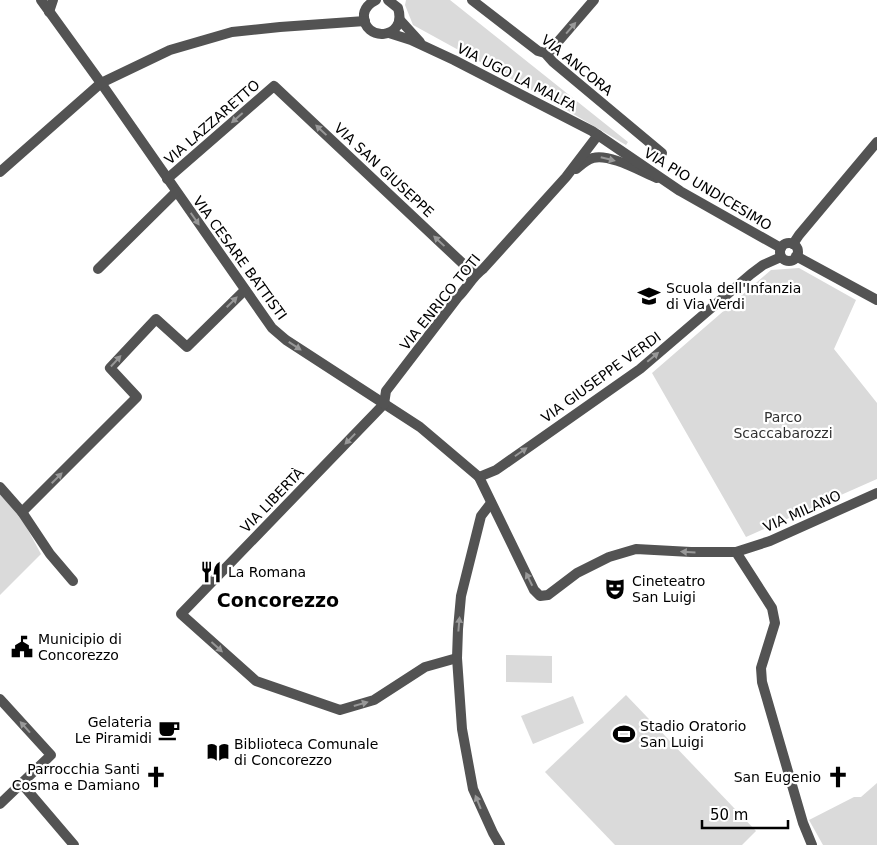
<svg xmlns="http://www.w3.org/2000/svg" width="877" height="845" font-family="'DejaVu Sans',sans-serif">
	<rect width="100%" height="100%" fill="#fff"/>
	<g fill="#dadada">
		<polygon points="406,0 450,0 628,142 626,145 546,98 413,25 405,5"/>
		<polygon points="799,268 856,300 834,349 877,403 877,479 746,537 652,373 771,270"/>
		<polygon points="0,493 21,517 41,554 0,595"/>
		<polygon points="506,655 552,656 552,683 506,682"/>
		<polygon points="626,695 756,831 742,845 615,845 545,772"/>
		<polygon points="573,696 584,723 533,744 521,716"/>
		<polygon points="877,783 877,845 823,845 809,820 854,797 861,797"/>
	</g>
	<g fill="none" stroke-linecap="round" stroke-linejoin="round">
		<g stroke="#535353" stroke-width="10">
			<polyline points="472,0 538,51 545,53 553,62 662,153"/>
			<polyline points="49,12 53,0"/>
			<polyline points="545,53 550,51 594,0"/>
			<polyline points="101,83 272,328 286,340 420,427 479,477 534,590 540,596 548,595 577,573 609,557 636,549 691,552 736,552 770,541 877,493"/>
			<path d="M576,169c5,-4 11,-10 17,-11 16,-5 49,14 64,20"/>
			<polyline points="167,179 274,86 475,275"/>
			<polyline points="793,244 799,235 877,142"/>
			<polyline points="98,269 176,192"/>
			<polyline points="384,404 181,614 256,681 340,710 374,700 425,667 457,658"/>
			<path d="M384,404l2,-13 72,-94c9,-9 15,-21 25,-28l83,-92 32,-42"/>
			<polyline points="479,477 496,470 640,369 751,274 763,265 781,257"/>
			<polyline points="0,487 22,512 50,554 73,581"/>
			<polyline points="491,503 481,516 461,596 458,629 457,658 462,729 473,789 493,833 500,845"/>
			<polyline points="22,512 137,397 110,368 156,319 187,347 245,290"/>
			<polyline points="736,552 772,608 775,623 761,668 762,682 803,823 812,845"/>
			<polyline points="0,699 51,755 0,804"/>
			<polyline points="22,784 74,845"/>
		</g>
		<g stroke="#535353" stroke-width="10">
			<polyline points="41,0 101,83"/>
			<path d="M376,0c-6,3 -11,7 -12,14 -2,29 44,26 34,-6l-10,-8"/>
			<polyline points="400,20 420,42"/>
			<polyline points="389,33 411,40 454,60 592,131 680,191 781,248"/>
			<polyline points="0,172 101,83 170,50 232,32 280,27 365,21"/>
			<circle cx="789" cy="252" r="9"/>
			<polyline points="796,256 877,300"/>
		</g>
	</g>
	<defs><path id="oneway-solid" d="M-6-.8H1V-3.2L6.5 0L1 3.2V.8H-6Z" transform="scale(1.25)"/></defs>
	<g fill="#989898">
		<use href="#oneway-solid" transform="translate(571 28) rotate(-49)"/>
		<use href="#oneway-solid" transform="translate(237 118) rotate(139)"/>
		<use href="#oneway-solid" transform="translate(321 130) rotate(-137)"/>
		<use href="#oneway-solid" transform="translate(608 159) rotate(14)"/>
		<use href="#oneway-solid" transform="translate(195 219) rotate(55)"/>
		<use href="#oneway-solid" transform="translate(439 241) rotate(-137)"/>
		<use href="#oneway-solid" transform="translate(232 302) rotate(-45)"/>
		<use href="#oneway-solid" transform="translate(295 346) rotate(33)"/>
		<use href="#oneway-solid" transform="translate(653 357) rotate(-40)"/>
		<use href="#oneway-solid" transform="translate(116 361) rotate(-47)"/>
		<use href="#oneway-solid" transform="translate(350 439) rotate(134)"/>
		<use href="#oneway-solid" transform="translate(521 452) rotate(-35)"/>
		<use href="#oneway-solid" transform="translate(57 478) rotate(-45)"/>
		<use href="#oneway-solid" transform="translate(688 552) rotate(-177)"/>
		<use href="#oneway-solid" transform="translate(529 579) rotate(-116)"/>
		<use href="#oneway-solid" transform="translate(459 624) rotate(-85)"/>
		<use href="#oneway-solid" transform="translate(217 647) rotate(42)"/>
		<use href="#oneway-solid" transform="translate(361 704) rotate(-16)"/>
		<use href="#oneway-solid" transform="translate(25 727) rotate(-132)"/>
		<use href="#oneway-solid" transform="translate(478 802) rotate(-112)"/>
	</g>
	<defs>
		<g id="school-bare" transform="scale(1.725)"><path d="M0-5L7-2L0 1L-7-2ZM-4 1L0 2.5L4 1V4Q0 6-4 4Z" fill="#000" stroke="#fff" stroke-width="2.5" paint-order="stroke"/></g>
		<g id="restaurant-bare" transform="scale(1.725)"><path d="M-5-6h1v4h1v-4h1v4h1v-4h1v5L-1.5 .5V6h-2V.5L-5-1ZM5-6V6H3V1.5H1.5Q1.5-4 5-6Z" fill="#000" stroke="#fff" stroke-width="2.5" paint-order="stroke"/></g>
		<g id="theatre-bare" transform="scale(1.725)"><path d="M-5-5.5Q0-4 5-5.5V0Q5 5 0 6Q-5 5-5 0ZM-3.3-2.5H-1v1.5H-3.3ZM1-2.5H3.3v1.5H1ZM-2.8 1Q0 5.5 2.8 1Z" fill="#000" stroke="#fff" stroke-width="2.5" paint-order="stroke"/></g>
		<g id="civic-bare" transform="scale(1.725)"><path d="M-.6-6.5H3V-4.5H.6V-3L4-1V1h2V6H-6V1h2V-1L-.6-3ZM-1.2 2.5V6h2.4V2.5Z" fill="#000" stroke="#fff" stroke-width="2.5" paint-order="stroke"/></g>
		<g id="cafe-bare" transform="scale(1.725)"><path d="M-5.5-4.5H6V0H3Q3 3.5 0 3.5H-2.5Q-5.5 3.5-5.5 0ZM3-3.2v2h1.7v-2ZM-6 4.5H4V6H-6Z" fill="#000" stroke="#fff" stroke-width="2.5" paint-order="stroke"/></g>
		<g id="stadium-bare" transform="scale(1.725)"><path d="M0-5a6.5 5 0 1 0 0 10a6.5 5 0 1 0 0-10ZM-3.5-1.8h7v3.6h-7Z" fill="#000" stroke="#fff" stroke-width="2.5" paint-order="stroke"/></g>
		<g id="library-bare" transform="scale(1.725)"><path d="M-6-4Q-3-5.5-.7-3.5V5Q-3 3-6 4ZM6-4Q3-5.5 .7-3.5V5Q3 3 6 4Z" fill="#000" stroke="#fff" stroke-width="2.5" paint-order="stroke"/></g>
		<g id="church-bare" transform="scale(1.725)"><path d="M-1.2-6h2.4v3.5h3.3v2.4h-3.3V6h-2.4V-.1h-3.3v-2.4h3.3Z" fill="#000" stroke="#fff" stroke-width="2.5" paint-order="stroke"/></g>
	</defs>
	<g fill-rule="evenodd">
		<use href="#school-bare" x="649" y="296"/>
		<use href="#restaurant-bare" x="211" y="572"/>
		<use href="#theatre-bare" x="615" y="589"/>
		<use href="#civic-bare" x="22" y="647"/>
		<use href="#cafe-bare" x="169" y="730"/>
		<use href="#stadium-bare" x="624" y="734"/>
		<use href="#library-bare" x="218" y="752"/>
		<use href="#church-bare" x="156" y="777"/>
		<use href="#church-bare" x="838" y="777"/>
	</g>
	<g text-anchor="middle" stroke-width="4.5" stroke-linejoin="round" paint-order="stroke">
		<g font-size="14" fill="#000" stroke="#fff">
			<text transform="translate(577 65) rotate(39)" y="5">VIA ANCORA</text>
			<text transform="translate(517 77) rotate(27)" y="5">VIA UGO LA MALFA</text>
			<text transform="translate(212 122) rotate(-41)" y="5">VIA LAZZARETTO</text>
			<text transform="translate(384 170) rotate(43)" y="5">VIA SAN GIUSEPPE</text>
			<text transform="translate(708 189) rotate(31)" y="5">VIA PIO UNDICESIMO</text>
			<text transform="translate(240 258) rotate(54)" y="5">VIA CESARE BATTISTI</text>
			<text transform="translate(440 302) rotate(-51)" y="5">VIA ENRICO TOTI</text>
			<text transform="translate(601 377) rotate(-36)" y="5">VIA GIUSEPPE VERDI</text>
			<text transform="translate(272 500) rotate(-46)" y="5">VIA LIBERTÀ</text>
			<text transform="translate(802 511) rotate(-24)" y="5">VIA MILANO</text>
		</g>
		<g font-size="14" fill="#000" stroke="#fff" text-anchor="start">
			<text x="666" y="293">Scuola dell'Infanzia<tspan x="666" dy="16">di Via Verdi</tspan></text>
			<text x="228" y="577">La Romana</text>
			<text x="632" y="586">Cineteatro<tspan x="632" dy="16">San Luigi</tspan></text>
			<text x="38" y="644">Municipio di<tspan x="38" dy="16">Concorezzo</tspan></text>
			<text x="152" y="727" text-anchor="end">Gelateria<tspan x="152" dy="16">Le Piramidi</tspan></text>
			<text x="640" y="731">Stadio Oratorio<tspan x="640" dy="16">San Luigi</tspan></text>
			<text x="234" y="749">Biblioteca Comunale<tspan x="234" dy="16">di Concorezzo</tspan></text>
			<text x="140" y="774" text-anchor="end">Parrocchia Santi<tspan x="140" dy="16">Cosma e Damiano</tspan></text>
			<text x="821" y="782" text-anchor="end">San Eugenio</text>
		</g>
		<g font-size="14" fill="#313131" stroke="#fff">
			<text x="783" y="422">Parco<tspan x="783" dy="16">Scaccabarozzi</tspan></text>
		</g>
		<g font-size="19" font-weight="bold" fill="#000" stroke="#fff">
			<text x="278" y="607">Concorezzo</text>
		</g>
	</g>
	<path d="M702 820v8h86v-8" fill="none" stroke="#000000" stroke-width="2.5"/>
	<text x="710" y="820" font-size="15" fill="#000000" stroke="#ffffff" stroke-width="4" paint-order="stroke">50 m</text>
</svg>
